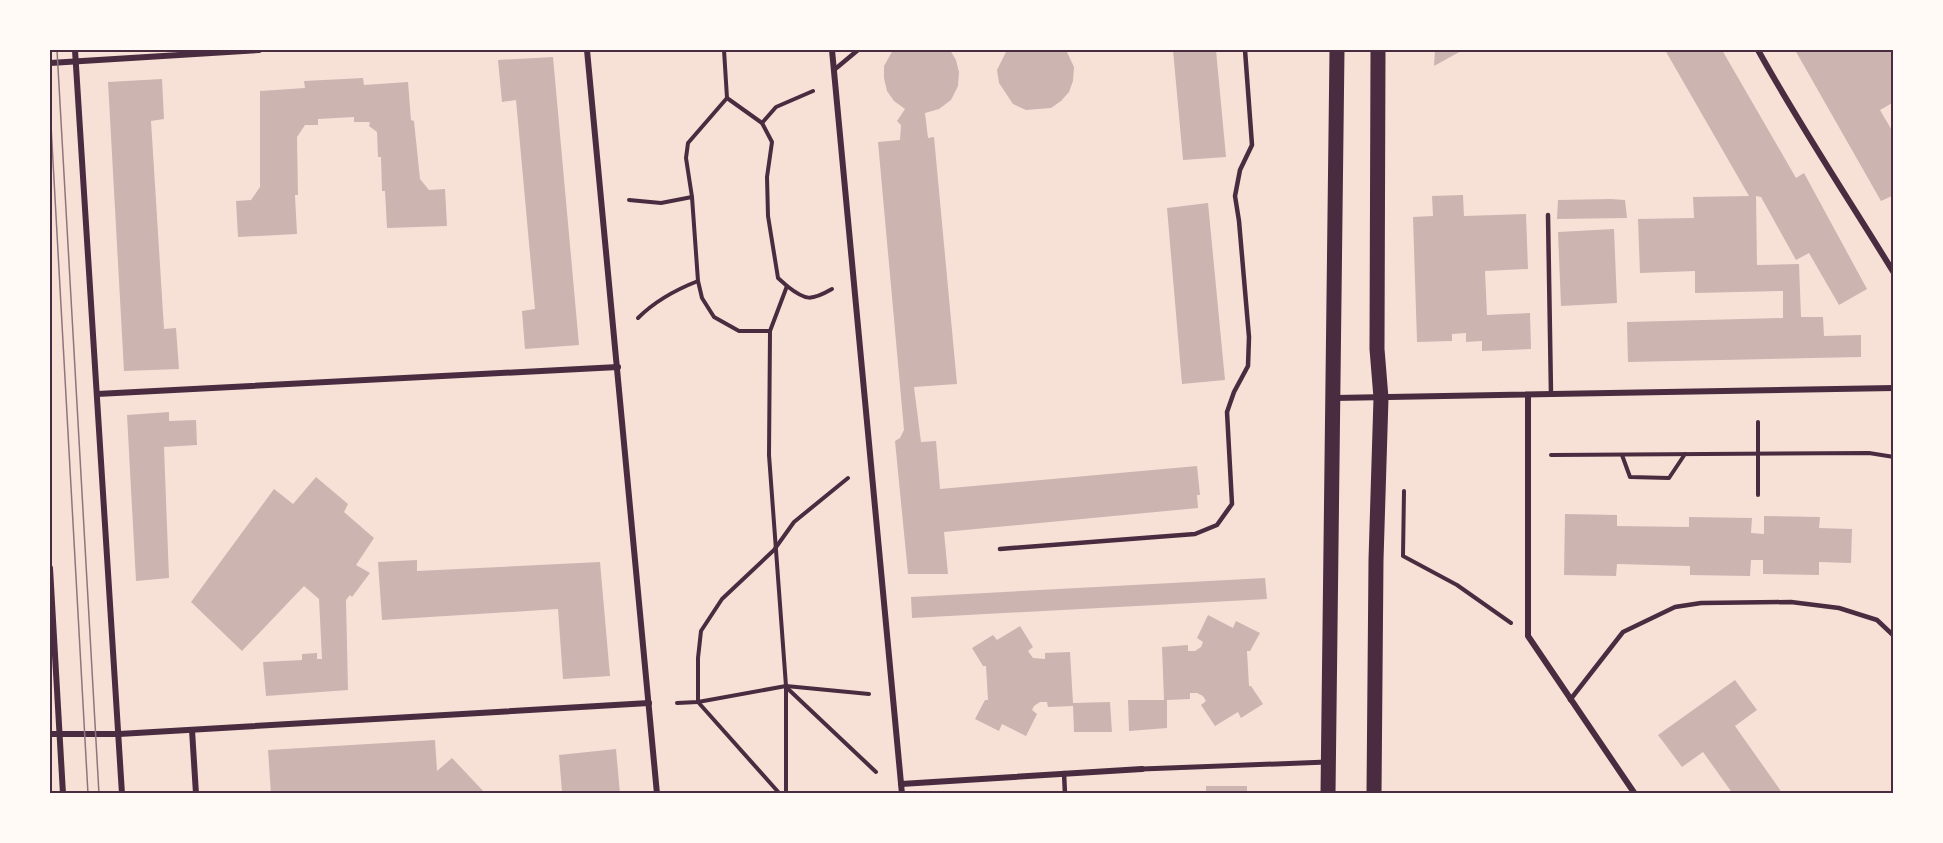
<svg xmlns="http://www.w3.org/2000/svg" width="1943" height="843" font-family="'Golos Text',sans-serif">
	<rect width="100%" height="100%" fill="#f7e1d7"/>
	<g fill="#ccb4b1">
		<polygon points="893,50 950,50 956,60 959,72 958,86 951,100 939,109 925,113 928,138 934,137 957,384 914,387 921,442 936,441 940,489 1197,466 1200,495 1197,495 1198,508 944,532 948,574 908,574 895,441 900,438 904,430 878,142 900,140 901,125 897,121 905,109 894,101 887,91 884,78 884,66"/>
		<polygon points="1007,50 1066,50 1074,67 1073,81 1069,92 1061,101 1051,108 1026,110 1013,104 999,83 997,70"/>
		<polygon points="1173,50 1216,50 1226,157 1183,160"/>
		<polygon points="1435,50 1463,50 1434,66"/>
		<polygon points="1665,50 1722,50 1796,178 1804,173 1867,289 1839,305 1809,253 1796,260 1761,197 1756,196 1757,265 1799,264 1801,317 1823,317 1824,336 1861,335 1861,357 1628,362 1627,322 1783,318 1783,291 1695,293 1695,271 1640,273 1638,219 1694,218 1693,197 1749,196"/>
		<polygon points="1795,50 1894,50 1894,102 1880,110 1894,134 1894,195 1881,201"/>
		<polygon points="553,57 579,345 525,349 522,311 535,309 516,100 502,102 498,60"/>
		<polygon points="363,78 364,85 408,82 411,120 414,121 420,179 429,190 445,189 447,226 387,228 385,191 382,191 381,157 378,157 377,132 369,126 370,123 369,122 354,122 354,117 318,119 318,125 305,125 297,137 298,195 295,195 297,234 238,237 236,201 251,200 260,187 260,91 305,88 304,81"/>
		<polygon points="162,79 164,119 151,121 164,329 176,328 179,369 124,371 108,82"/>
		<polygon points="1463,195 1464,216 1526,214 1528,269 1485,271 1487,315 1530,313 1531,349 1482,351 1482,341 1466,342 1466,333 1452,334 1452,341 1417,342 1413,217 1433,216 1432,196"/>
		<polygon points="1611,199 1625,200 1627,218 1557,219 1558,200"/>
		<polygon points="1208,203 1225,380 1182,384 1167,208"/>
		<polygon points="1614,229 1617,303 1561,306 1558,232"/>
		<polygon points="169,412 169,421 196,420 197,445 164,447 169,578 136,581 127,415"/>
		<polygon points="316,477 348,504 344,512 374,538 356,565 370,573 352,597 350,595 346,600 348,690 266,696 263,662 302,660 302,654 317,653 317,659 322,659 319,599 304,586 242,651 191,602 274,489 293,504"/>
		<polygon points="1565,514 1617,515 1617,526 1689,527 1689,517 1752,518 1751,533 1764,534 1764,516 1820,517 1819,528 1852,529 1851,563 1819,562 1819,575 1763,574 1763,560 1751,560 1750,576 1690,575 1690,566 1617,564 1616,576 1564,575"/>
		<polygon points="417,560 417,571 600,562 610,676 563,679 558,609 382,620 378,562"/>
		<polygon points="1265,578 1267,599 912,618 911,597"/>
		<polygon points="1208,615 1233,628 1236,621 1260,633 1250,651 1247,651 1249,686 1251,686 1263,704 1241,718 1238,712 1215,726 1201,705 1206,701 1203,696 1197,693 1190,693 1190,699 1167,700 1167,728 1129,731 1128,700 1164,700 1162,647 1188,645 1188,651 1195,651 1201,647 1203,642 1197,638"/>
		<polygon points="1020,626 1033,647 1028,651 1033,658 1045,659 1045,653 1070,652 1073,703 1110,702 1112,732 1074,732 1073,706 1048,707 1047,702 1040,702 1034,706 1032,710 1037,714 1026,736 1002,724 999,731 975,719 985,700 988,700 986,666 983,666 972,648 993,635 997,640"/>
		<polygon points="1735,680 1757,710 1735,726 1783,794 1733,794 1703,752 1682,767 1658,735"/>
		<polygon points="435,740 437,771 452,758 486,794 271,794 268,750"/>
		<polygon points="616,749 620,794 562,792 559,755"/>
		<rect x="1206" y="786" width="41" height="8"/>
	</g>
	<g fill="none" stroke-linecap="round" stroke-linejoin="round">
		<g stroke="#4a2c40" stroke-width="4">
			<polyline points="724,50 727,98"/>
			<polyline points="762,123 776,107 813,91"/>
			<polyline points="629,200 661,203 692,197"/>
			<path d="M638,318c17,-17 37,-28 60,-37"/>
			<path d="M770,331l17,-45c19,15 24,15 45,3"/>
			<polyline points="1758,422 1758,495"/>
			<polyline points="1551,455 1869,453 1894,457"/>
			<polyline points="1622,455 1630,477 1669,478 1685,454"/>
			<polyline points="1404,491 1403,556 1457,585 1511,623"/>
			<polyline points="786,687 876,772"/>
			<polyline points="677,703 698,702 786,686 869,694"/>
			<polyline points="780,794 698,702 698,658 701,631 722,599 774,550 794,522 848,478"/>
			<polyline points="786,794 786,686 769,455 770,331 739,331 714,317 702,298 698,281 692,197 686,158 688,143 727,98 762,123 772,142 767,177 768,216 778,278 787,286"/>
		</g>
		<g stroke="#4a2c40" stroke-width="4.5">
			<polyline points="834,70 858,50"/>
			<polyline points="1548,215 1551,394"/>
			<polyline points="1000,549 1195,534 1217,525 1232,504 1227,412 1234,392 1248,366 1249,337 1239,221 1235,196 1240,170 1252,145 1245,50"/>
			<polyline points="1570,700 1623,632 1675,607 1701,603 1791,602 1839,608 1877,620 1894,636"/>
			<polyline points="1064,773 1065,794"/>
		</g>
		<polyline stroke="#4a2c40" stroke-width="5" points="1142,769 1327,762"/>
		<g stroke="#4a2c40" stroke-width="6">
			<polyline points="75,50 122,794"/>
			<polyline points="587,50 657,794"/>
			<polyline points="832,50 902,794"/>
			<path d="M1758,50c42,76 90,148 136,223"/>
			<polyline points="50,63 259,50"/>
			<polyline points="97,394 618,367"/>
			<polyline points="1528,395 1528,636 1635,794"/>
			<polyline points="1334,398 1894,388"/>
			<polyline points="50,568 63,794"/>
			<polyline points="192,730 196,794"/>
			<polyline points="50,734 119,734 649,703"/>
			<polyline points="901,784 1142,769"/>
		</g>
		<g stroke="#4a2c40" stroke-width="15">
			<polyline points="1328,794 1337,50"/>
			<polyline points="1374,794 1376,560 1381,398 1377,349 1378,50"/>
		</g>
		<g stroke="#8f747c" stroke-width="1.5">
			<polyline points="57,50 99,794"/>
			<polyline points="50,107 88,794"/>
		</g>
	</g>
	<rect width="1943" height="843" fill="none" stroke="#fffaf5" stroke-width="102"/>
	<rect x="51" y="51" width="1841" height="741" fill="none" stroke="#4a2c40" stroke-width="2"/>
</svg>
